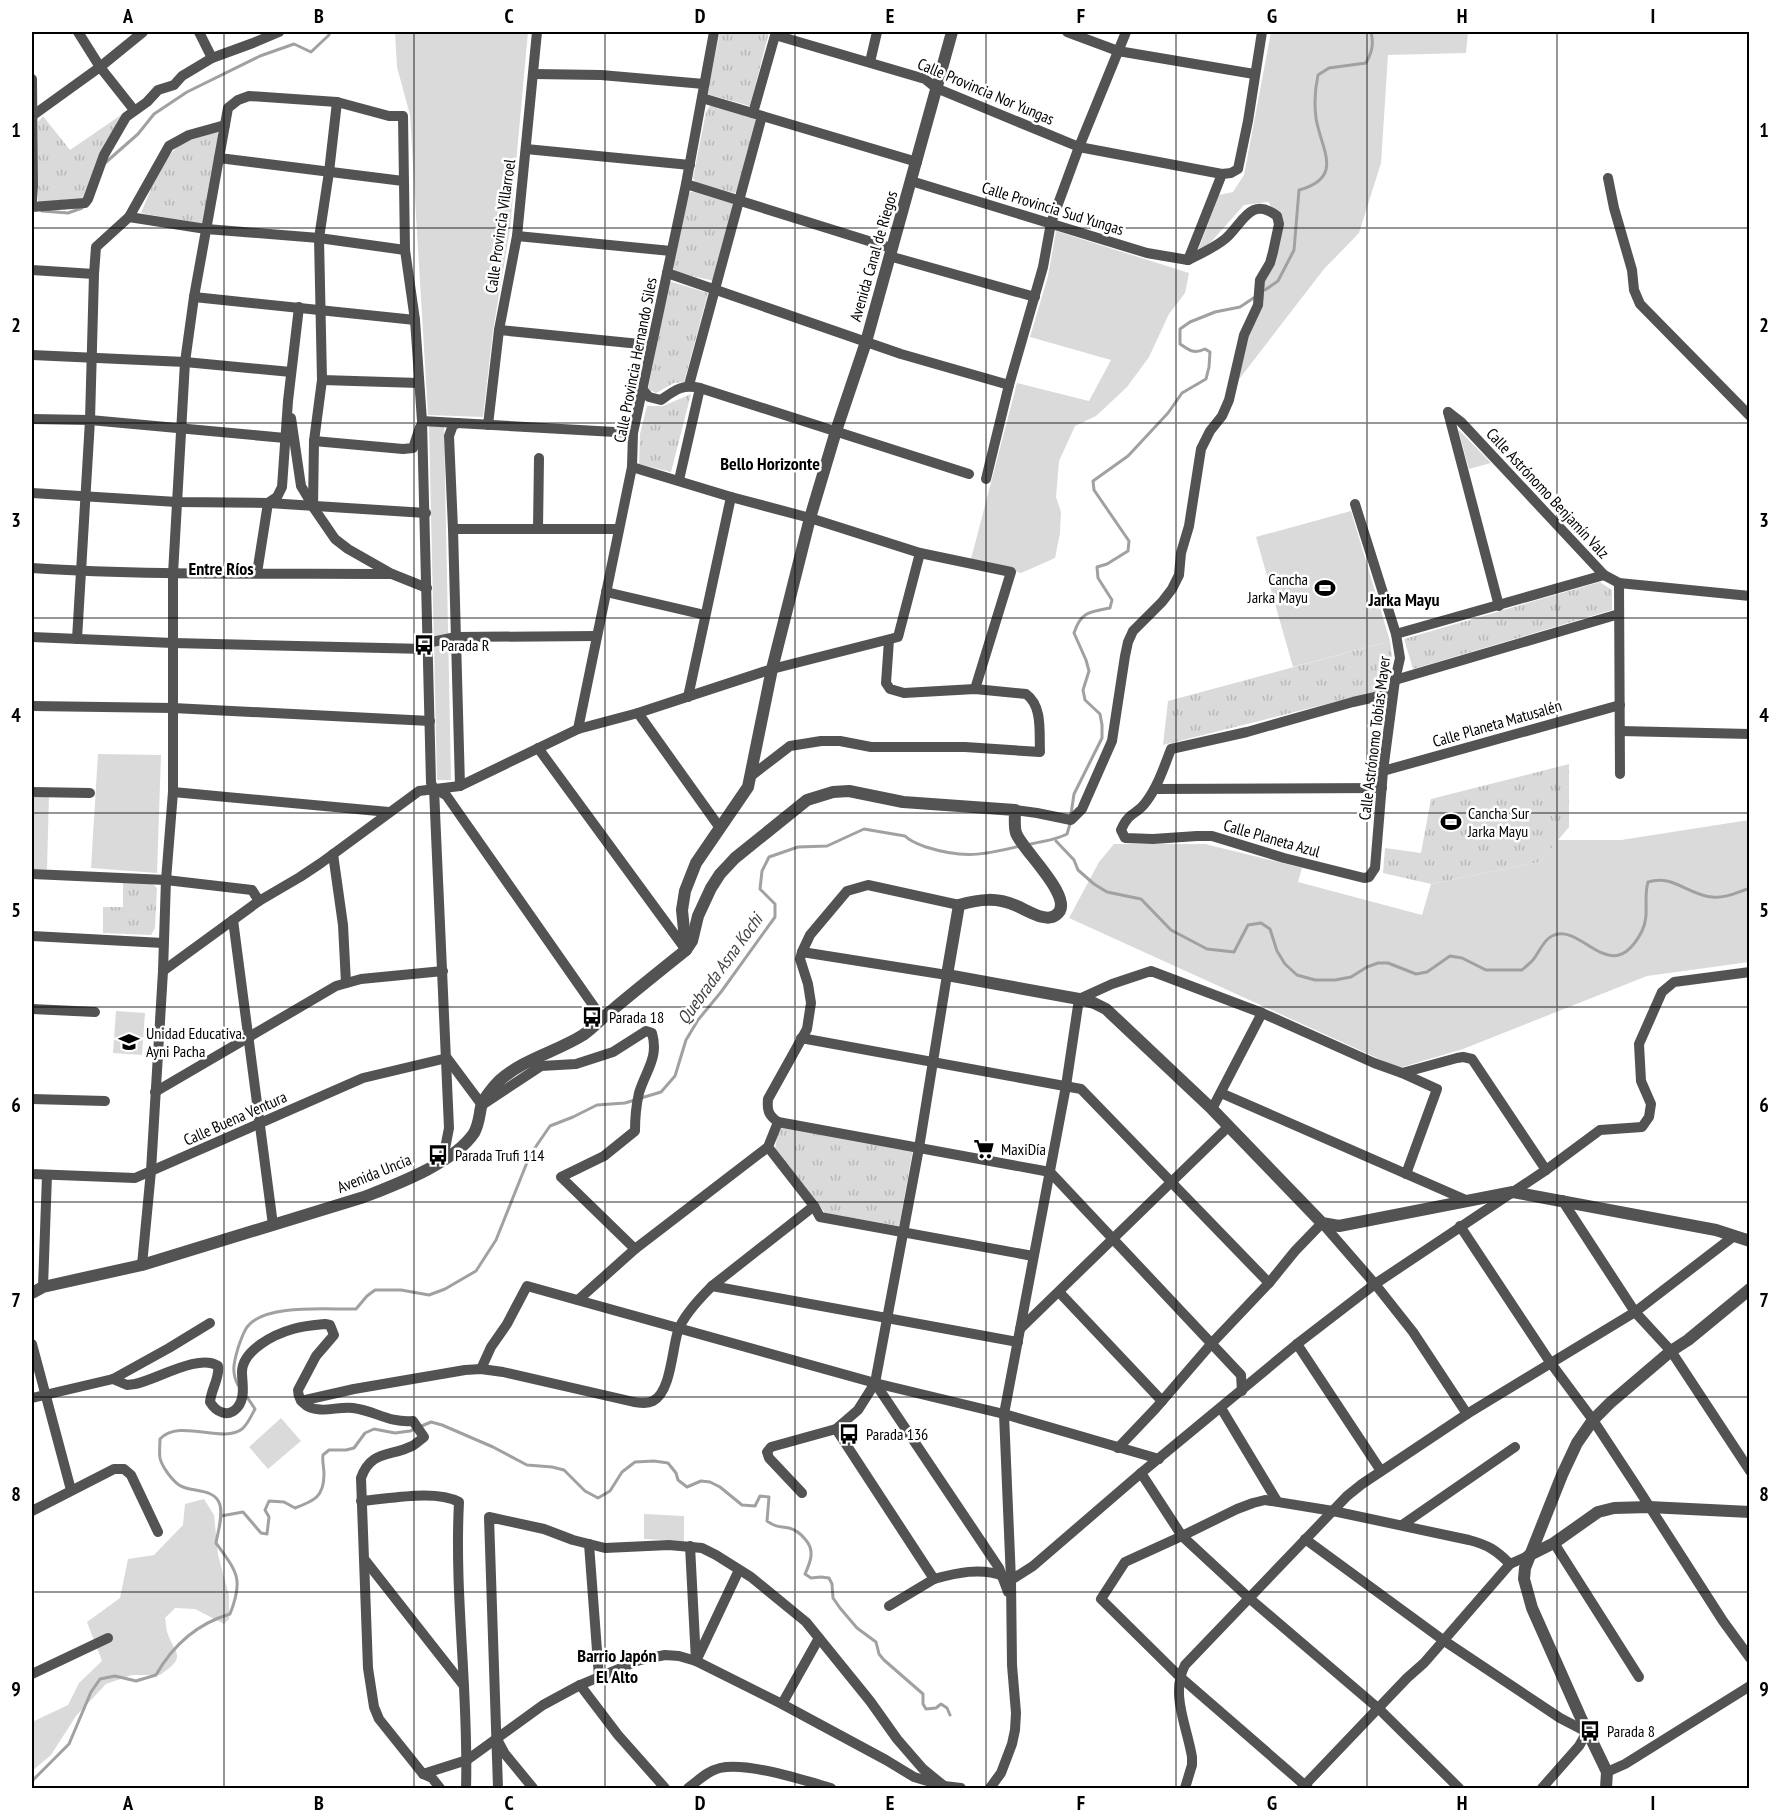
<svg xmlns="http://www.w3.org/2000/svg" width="1781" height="1820" font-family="'PT Sans Narrow',sans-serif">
	<defs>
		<pattern id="park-tufts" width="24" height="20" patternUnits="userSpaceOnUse" patternTransform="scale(1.5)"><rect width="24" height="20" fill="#dadada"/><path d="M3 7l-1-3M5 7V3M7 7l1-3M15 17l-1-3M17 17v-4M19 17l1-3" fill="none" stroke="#b9b9b9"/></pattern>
	</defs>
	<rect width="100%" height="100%" fill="#fff"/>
	<g fill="#dadada">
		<polygon points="395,32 528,32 510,229 493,331 483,417 428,415 410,115 397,67"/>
		<polygon points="1271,32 1468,32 1466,53 1388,55 1381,163 1359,233 1324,269 1230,391 1283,224 1268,202 1244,205 1194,261 1219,195 1233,192 1244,175"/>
		<polygon points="1056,231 1189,273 1185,293 1169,314 1149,357 1127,387 1096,416 1075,426 1059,461 1056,497 1061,512 1060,533 1055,558 1021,573 971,559 1017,383 1089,401 1111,360 1030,337 1048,276"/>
		<polygon points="429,426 444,426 451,780 437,780"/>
		<polygon points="1458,429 1491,463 1469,469"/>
		<polygon points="1351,511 1390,641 1293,667 1256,537"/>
		<polygon points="98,754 161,755 157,873 91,868"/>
		<polygon points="32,795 49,795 47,869 32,869"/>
		<polygon points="1749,820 1749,962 1647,976 1463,1049 1399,1068 1069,918 1099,862 1114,844 1205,844 1302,868 1298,882 1422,915 1431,884 1540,862 1558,840 1621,840"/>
		<polygon points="116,1011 145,1013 142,1055 113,1053"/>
		<polygon points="281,1418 301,1441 268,1469 249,1447"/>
		<path d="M204,1499l10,16 4,40 11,40v24l-5,5 -29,-15 -20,-1 -10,10c1,4 1,10 2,14 8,23 21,24 -7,43h-28l-26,9 -30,32 -25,39 -19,16v-49l36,-17 11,-22 23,-22 -15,-39 33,-24 8,-39 26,-4 29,-30 2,-21z"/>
		<polygon points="644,1514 684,1516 684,1541 644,1539"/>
	</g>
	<g fill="url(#park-tufts)">
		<polygon points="720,32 769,32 750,106 707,94"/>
		<polygon points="710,106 715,106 755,119 756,121 737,192 734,193 696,183 693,178 706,112"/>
		<polygon points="121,115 98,159 86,194 79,200 38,204 38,122 43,116 70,150"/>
		<path d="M217,132l3,3 -17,89 -62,-11c10,-23 23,-63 48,-74 8,-4 19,-5 28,-7z"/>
		<polygon points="691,192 694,192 734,204 714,281 676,272 673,268 688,194"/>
		<polygon points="669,281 708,293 684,382 674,383 656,393 648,389"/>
		<polygon points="691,394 671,472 639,464 640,434 647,406 663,406"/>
		<polygon points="1600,582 1612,590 1612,610 1413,669 1404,639"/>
		<polygon points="1390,641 1392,656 1382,690 1163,745 1168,701"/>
		<polygon points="1569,764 1569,827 1540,862 1431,884 1383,873 1385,848 1421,853 1431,799"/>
		<path d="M123,881c11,1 27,-2 34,7l-2,40 -4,7 -48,-2v-26h20z"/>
		<polygon points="779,1125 913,1149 899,1226 825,1213 775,1149"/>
	</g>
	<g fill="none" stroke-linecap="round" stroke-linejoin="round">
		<g stroke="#a1a1a1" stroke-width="3">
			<polyline points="105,163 138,134 154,114 187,92 260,56 294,44 311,52 329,35 329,32"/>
			<polyline points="42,211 68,213 82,208"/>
			<path d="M1265,290l13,-9 16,-31 5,-60c46,-13 22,-40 17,-72 -2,-15 -1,-29 2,-43l11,-7 37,-5c6,-11 8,-19 5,-31"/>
			<path d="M1071,814l3,-20 28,-56v-13l-2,-11 -15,-14 -2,-10 6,-19 -3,-11 -12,-27c7,-21 15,-21 36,-25l2,-8 -14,-22 -1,-11 10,-3 21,-13 1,-10 -35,-51 -1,-9 35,-25 40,-43 14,-20 24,-14 3,-12 1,-15 -5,-3c-11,5 -15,2 -25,-5v-15l10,-7 25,-10 25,-5 15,-10"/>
			<path d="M1056,841l18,19 4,10 16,14 13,8 34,7 30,31 36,19 27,3 14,-27 13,-2 9,6 7,22 8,13 12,11 18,5h20l16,-3 16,-10 11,-4h10l28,11 11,-2 23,-16 12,2 24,12h36c3,-3 7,-6 10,-9 7,-8 11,-21 20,-25 30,-15 59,55 90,-5 8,-16 1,-33 6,-49 25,-8 40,13 64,15 12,2 26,-5 38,-9"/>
			<path d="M1027,845c14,-4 27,-4 40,-11l3,-10"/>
			<path d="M641,1098l20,-6 14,-16 11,-36 12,-20 23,-28 54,-75v-13l-15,-15 2,-18 7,-14 29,-10 29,-1 37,-17 41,7c6,6 13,8 21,11 38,12 57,8 94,-1"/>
			<path d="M238,1385c-7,-13 -4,-23 0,-37 2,-6 5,-15 9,-21 18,-24 83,-17 109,-18l11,-13 8,-6h26l28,5 16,-6 31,-18 20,-31 34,-85 20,-29 23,-9 24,-12 28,-2 10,-3"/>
			<path d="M221,1516l22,-4 18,21 6,1 2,-17 -4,-7 4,-9 15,1 11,6c19,-7 29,-11 29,-34 0,-7 -2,-12 -1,-19l6,-5h17l8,-2 11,-15 9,-4 21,4 15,-2 21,-9 11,3 51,22 34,18 25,2 12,3 21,21 13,7 12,-7 12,-19 13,-10 19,-1 14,2 8,10 2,7 9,7 14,-6 9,1 10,5 22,18 13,1 5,-10 9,1 -2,24c10,7 12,5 22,7 7,2 12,6 16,11 10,11 6,22 0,35l6,4 10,-1 8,1 3,6 1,14 7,10 17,20 19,14 3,12 5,6 39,34v10l3,5 10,-1 5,-4 6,4 3,7"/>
			<path d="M32,1781l37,-37 22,-52 9,-13 15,-3 21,5 20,-6c17,-30 40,-51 74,-61 14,-35 7,-42 -14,-71 2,-12 7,-26 4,-38 -5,-18 -30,-12 -41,-20 -7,-5 -17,-18 -19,-27 -1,-6 0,-13 0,-19 19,-21 63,5 82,-10 6,-5 9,-13 13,-20l-8,-12"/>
		</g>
		<g stroke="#535353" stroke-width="10">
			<polyline points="78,32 100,67 134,110"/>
			<polyline points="199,32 212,58"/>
			<polyline points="1067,32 1118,51 1254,74"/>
			<polyline points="775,35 925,79 936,88 1079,147 1222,174"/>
			<polyline points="870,62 877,32"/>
			<polyline points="533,74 601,75 704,84"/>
			<polyline points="32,79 33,186 32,201"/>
			<polyline points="702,98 917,162"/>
			<polyline points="337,102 329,172 319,238 322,380 314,441 313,507 335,539 348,549 392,574 427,588"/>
			<polyline points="753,113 776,32"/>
			<polyline points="32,116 100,67 143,32"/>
			<polyline points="526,149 690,165"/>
			<polyline points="219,158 403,181"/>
			<polyline points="1608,178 1614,208 1632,270 1634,290 1640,304 1750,416"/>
			<polyline points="911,181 1147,253 1188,260"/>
			<polyline points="686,184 891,248"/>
			<polyline points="32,207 85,203 88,199 104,155 126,117 147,102 158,90 174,85 182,76 212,58 253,43 279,32"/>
			<polyline points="129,217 206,229 319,238 405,250"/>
			<polyline points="517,236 671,251"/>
			<polyline points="889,256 1035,297"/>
			<polyline points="1188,260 1222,174 1231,173 1238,169 1248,121 1262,32"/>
			<polyline points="32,270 94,274"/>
			<polyline points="667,273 901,354 1009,385"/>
			<polyline points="194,297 415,320"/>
			<polyline points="499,330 650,345"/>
			<polyline points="32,355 185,362 291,372"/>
			<polyline points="322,380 419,383"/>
			<polyline points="689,385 762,116"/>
			<path d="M643,390l6,7 12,3c14,-10 21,-16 39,-12l269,86"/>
			<polyline points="1448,412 1461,422 1604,575 1619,583 1750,596"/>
			<polyline points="1448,412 1499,606"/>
			<polyline points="291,418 301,486 313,506"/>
			<polyline points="32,419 90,420 285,438"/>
			<polyline points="422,421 633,433"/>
			<polyline points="458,423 453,425 449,436 453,529 460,786"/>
			<polyline points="488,425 499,330 517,236 537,32"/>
			<polyline points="314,441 403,449 413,448 420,427"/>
			<polyline points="632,467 731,497 810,518 920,553 1011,572 975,689"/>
			<polyline points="986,479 1009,385 1043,267 1051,223 1079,147 1126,32"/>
			<polyline points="679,480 700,388"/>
			<polyline points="32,493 177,502 268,503 426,513"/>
			<path d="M1355,504l41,130 4,24 -5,22 -12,91 -8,97 -6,9 -5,1 -80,-20 -72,-22h-15l-44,3 -28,-1 -4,-8c8,-19 16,-15 25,-28 12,-16 18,-35 25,-53l76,-17 106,-30 40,-9"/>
			<polyline points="453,529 619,529"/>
			<polyline points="538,529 539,458"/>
			<path d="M32,568c120,8 240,5 360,6"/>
			<polyline points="257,573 268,503 277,497 282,487 288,401 299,307"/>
			<polyline points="1619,583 1620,774"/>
			<polyline points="606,592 705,615"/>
			<polyline points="1396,634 1604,575"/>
			<polyline points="32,637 173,643 427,649"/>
			<polyline points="77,639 90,420 94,274 96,247 129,217 169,146 189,135 225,125"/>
			<polyline points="427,643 456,637 597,636"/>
			<polyline points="1395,680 1619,614"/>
			<polyline points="688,697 731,497"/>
			<polyline points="32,706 173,708 430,721"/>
			<polyline points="638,713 720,828"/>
			<polyline points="578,729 632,467 633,433 686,184 714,32"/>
			<polyline points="1620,731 1750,734"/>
			<polyline points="538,748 686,950"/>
			<polyline points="1383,771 1620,705"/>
			<path d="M751,776l39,-30 31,-5h19l31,6h94l75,5c-1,-19 3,-46 -14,-58l-51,-5 -71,4 -14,-4 -4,-6 3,-43"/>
			<polyline points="435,789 446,795 602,1018"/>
			<polyline points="1155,789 1382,788"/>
			<polyline points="32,792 90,793"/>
			<polyline points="173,792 389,812"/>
			<path d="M1015,810l22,3 34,7 11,-11 30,-68 13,-85 3,-14 5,-11 29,-29 10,-13 7,-14 2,-22 8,-27 12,-77 9,-18 12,-15 7,-16 15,-65 14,-30 2,-25 10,-17 3,-11 6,-28 -2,-8c-27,-21 -35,9 -52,23 -11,9 -25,15 -37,21"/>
			<polyline points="333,854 343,925 346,983"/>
			<polyline points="32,874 166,880 252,890 259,901"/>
			<path d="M959,905l-91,-20 -21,6 -37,44 -8,17 -2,7 8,25 3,19 -4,26 -39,70c-1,11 0,16 10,23l272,50 191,203 1,16"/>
			<polyline points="233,920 273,1225"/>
			<polyline points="32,936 163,943"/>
			<polyline points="802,952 947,975 919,1148 875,1383 858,1410 836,1429 771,1447 767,1452 769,1458 802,1493"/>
			<polyline points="163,971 259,901 300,877 321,863 419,791 460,786 578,729 638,713 772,669 898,637 920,553"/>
			<polyline points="32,1009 95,1012"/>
			<polyline points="801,1038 1081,1089 1269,1283"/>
			<polyline points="1402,1073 1437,1089 1406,1174"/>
			<polyline points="155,1092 336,986 361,979 443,971"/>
			<polyline points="1221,1093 1466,1200"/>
			<polyline points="32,1099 105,1101"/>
			<polyline points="1212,1109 1262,1013"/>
			<polyline points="768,1147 814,1206 820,1217 1033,1256"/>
			<path d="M32,1174l103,4 228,-100 84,-20 35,47 59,-39 35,-2 37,-12 33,-21 6,2c7,25 -6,37 -13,60 -3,13 -4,25 -4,38l-31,25 -43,21 74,72"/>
			<polyline points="1562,1200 1635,1312 1671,1351 1750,1471"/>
			<polyline points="814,1206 712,1286 1018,1342"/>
			<polyline points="1460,1226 1550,1362 1593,1420 1635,1484 1723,1621 1750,1658"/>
			<polyline points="142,1265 151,1171 163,971 166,880 173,792 173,574 185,362 194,297 228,108 238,100 249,96 337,102 389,116 403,116 405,250 415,320 422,421 431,783 434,789 449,1128 443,1159"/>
			<polyline points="43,1287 47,1175"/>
			<polyline points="1059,1292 1162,1401"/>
			<polyline points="578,1300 635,1249 768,1147 778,1122"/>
			<polyline points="1020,1329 1229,1126"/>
			<polyline points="32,1344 71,1490"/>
			<polyline points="1297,1344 1381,1471"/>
			<polyline points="481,1369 491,1347 507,1324 527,1286 875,1383 1004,1414 1159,1459"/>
			<path d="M113,1379l14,6 8,-1c21,-4 64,-31 83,-18 2,12 -7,23 -8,36 6,10 18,16 27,6 9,-10 5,-25 5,-36 0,-22 33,-38 51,-43 10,-3 22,-4 32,-5l5,1 4,10 -18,21 -18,34c0,6 3,12 9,16 14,8 31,0 46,2 23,3 35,15 60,13l11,16c-4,3 -8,7 -12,9 -22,11 -41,4 -51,32l7,190 6,39 5,12 44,55 9,4 8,10"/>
			<polyline points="875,1383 999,1568 1008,1592"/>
			<polyline points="32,1398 113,1379 169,1348 210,1323"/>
			<path d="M301,1401l53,-12 111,-19 16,-1 22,3 131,30c7,1 13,2 19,-1 18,-9 19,-52 25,-70 5,-15 23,-34 34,-45"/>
			<polyline points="1221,1408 1277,1501"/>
			<polyline points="836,1429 934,1579 889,1606"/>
			<polyline points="1118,1448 1156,1408 1212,1343 1269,1283 1295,1251 1322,1223 1375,1284 1413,1332 1467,1414"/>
			<polyline points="1141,1473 1182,1536 1249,1598 1379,1709 1459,1788"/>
			<path d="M361,1501c28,-2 74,-12 98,1 -5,96 10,191 7,286"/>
			<polyline points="32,1511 114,1469 124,1469 131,1475 158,1532"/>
			<polyline points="1402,1525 1515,1447"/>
			<polyline points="1305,1539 1443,1640 1560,1718 1587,1732 1579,1746 1542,1788"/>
			<polyline points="1554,1543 1639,1677"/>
			<polyline points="589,1544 599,1677"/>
			<polyline points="690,1546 696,1661 739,1570"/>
			<polyline points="365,1560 464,1686"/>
			<path d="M934,1579c22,-6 47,-12 69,-3"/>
			<polyline points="1011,1580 1033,1566 1141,1473 1297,1344 1375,1284 1546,1170 1600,1130 1642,1127 1649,1117 1651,1104 1641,1081 1639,1044 1662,992 1674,982 1750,972"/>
			<polyline points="32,1674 108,1638"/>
			<polyline points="580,1685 618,1735 665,1788"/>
			<polyline points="782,1704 819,1638"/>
			<polyline points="498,1741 505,1754 533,1788"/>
			<polyline points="1607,1772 1625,1764 1750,1686"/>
			<polyline points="423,1774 467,1760 543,1705 580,1685 640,1660 665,1655 679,1656 696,1661 782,1704 886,1760 914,1777 944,1786 961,1788"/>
			<polyline points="498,1788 489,1517 544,1529 573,1540 605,1548 669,1545 702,1548 716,1555 751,1577 806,1622 870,1701 897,1739 923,1769 944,1786"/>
			<path d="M688,1788c10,-7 19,-17 32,-20 28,-6 83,12 111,20"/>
			<polyline points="990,1788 1001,1773 1012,1744 1015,1730 1016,1713 1012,1665 1011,1580 1004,1414 1066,1086 1079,999 1112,984 1151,971 1262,1013 1374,1063 1402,1073 1457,1058 1463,1057 1472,1059 1546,1170"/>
			<path d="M1185,1788l7,-23v-8c-5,-31 -22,-63 -7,-92l162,-169 15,-12 105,-70 168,-102 99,-76"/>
			<polyline points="1302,1788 1407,1678 1424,1663 1510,1564 1528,1556"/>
			<path d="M1308,1788l-129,-112 -78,-77 24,-37 57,-26 55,-27 16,-6 12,-3 68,11 136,29c19,5 27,10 41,24"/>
		</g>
		<g stroke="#535353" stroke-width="12">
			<polyline points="686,950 682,910 685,891 696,863 748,787 772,669 810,518 836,431 866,342 952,32"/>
			<path d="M32,1293l11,-6 99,-22 222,-68c33,-13 90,-34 110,-64 5,-9 5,-16 7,-26 2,-8 12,-20 18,-26 24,-22 57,-29 84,-46 10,-7 19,-17 28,-24 25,-21 50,-41 75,-61l6,-9 6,-25 13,-28 9,-14 15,-16 72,-58 26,-8 16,-1 54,11 112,8c0,7 -1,17 1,23 5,16 62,67 40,82 -4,3 -9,3 -13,2 -9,-2 -17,-7 -26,-11 -20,-9 -37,-7 -58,-1l-12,70 132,24 15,4 12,6 106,100 110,114 17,3 174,-34 203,38 34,11"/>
			<polyline points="1528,1556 1554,1543 1598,1512 1614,1508 1649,1507 1750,1512"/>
			<polyline points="1606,1788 1607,1772 1580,1716 1532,1608 1524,1579 1525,1568 1562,1475 1577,1443 1593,1420 1610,1403 1671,1351 1688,1340 1750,1289"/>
		</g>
	</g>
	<path fill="none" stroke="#000" stroke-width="1.5" stroke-opacity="0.55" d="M224,32v1756M414,32v1756M605,32v1756M795,32v1756M986,32v1756M1176,32v1756M1367,32v1756M1557,32v1756M32,228h1718M32,423h1718M32,618h1718M32,813h1718M32,1007h1718M32,1202h1718M32,1397h1718M32,1592h1718"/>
	<defs>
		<g id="stadium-bare" transform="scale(1.62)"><path d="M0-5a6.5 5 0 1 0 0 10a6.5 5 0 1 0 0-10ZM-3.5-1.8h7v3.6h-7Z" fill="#000" stroke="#fff" stroke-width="2.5" paint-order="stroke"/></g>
		<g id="bus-bare" transform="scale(1.62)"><path d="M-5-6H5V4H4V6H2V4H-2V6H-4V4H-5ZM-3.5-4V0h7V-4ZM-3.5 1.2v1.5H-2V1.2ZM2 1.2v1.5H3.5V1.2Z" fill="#000" stroke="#fff" stroke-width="2.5" paint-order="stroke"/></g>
		<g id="school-bare" transform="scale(1.62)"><path d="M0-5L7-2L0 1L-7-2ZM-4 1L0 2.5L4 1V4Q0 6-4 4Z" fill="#000" stroke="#fff" stroke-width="2.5" paint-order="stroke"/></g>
		<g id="supermarket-bare" transform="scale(1.62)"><path d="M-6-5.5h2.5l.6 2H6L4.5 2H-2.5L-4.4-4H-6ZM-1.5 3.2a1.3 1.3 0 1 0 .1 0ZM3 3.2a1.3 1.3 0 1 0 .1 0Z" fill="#000" stroke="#fff" stroke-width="2.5" paint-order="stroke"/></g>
	</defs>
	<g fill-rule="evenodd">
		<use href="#stadium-bare" x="1325" y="588"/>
		<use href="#bus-bare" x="424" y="645"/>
		<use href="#stadium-bare" x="1451" y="822"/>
		<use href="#bus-bare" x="592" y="1017"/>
		<use href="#school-bare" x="129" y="1042"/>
		<use href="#supermarket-bare" x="984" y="1149"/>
		<use href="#bus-bare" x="438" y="1155"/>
		<use href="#bus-bare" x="849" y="1434"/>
		<use href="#bus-bare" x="1590" y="1731"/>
	</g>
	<g text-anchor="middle" stroke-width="5" stroke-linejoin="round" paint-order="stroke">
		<g font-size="16" fill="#000" stroke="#fff">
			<text transform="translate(986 91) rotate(23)" y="6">Calle Provincia Nor Yungas</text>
			<text transform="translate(1053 208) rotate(17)" y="6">Calle Provincia Sud Yungas</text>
			<text transform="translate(500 226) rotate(-82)" y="6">Calle Provincia Villarroel</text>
			<text transform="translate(873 256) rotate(-74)" y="6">Avenida Canal de Riegos</text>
			<text transform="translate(635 360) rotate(-79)" y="6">Calle Provincia Hernando Siles</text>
			<text transform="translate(1548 493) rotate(47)" y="6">Calle Astrónomo Benjamín Valz</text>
			<text transform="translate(1497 723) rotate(-16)" y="6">Calle Planeta Matusalén</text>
			<text transform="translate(1374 738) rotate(-83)" y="6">Calle Astrónomo Tobías Mayer</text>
			<text transform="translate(1272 838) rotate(16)" y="6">Calle Planeta Azul</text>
			<text transform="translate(235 1118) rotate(-24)" y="6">Calle Buena Ventura</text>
			<text transform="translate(374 1173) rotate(-22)" y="6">Avenida Uncia</text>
		</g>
		<g font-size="16" fill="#000" stroke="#fff" text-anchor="start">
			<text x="1308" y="585" text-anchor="end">Cancha<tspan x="1308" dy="18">Jarka Mayu</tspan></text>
			<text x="441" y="651">Parada R</text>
			<text x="1468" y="819">Cancha Sur<tspan x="1468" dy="18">Jarka Mayu</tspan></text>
			<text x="609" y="1023">Parada 18</text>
			<text x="146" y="1039">Unidad Educativa.<tspan x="146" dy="18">Ayni Pacha</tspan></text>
			<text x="1001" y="1155">MaxiDía</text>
			<text x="455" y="1161">Parada Trufi 114</text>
			<text x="866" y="1440">Parada 136</text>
			<text x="1607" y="1737">Parada 8</text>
		</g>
		<g font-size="18" font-weight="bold" fill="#000" stroke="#fff">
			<text x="770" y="470">Bello Horizonte</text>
			<text x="221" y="575">Entre Ríos</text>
			<text x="1404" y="606">Jarka Mayu</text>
			<text x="617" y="1662">Barrio Japón<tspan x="617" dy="21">El Alto</tspan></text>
		</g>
		<g font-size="18" font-style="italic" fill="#424242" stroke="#fff">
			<text transform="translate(720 969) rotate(-54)" y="6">Quebrada Asna Kochi</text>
		</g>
	</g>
	<rect width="1781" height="1820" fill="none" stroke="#ffffff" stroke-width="66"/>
	<rect x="33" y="33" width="1715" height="1754" fill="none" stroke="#000" stroke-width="2"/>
	<g font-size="20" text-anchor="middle" font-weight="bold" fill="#000">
		<text x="128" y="23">A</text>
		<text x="319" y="23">B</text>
		<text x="509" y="23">C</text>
		<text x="700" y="23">D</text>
		<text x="890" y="23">E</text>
		<text x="1081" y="23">F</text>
		<text x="1272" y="23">G</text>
		<text x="1462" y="23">H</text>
		<text x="1653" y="23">I</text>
		<text x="16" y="137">1</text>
		<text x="1764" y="137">1</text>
		<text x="16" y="332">2</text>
		<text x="1764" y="332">2</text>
		<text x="16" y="527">3</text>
		<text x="1764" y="527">3</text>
		<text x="16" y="722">4</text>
		<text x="1764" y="722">4</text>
		<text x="16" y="917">5</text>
		<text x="1764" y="917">5</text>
		<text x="16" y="1112">6</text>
		<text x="1764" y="1112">6</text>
		<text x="16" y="1307">7</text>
		<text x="1764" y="1307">7</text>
		<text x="16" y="1501">8</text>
		<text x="1764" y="1501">8</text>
		<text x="16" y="1696">9</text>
		<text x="1764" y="1696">9</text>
		<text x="128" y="1810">A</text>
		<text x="319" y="1810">B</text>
		<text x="509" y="1810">C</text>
		<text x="700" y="1810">D</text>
		<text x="890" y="1810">E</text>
		<text x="1081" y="1810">F</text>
		<text x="1272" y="1810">G</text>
		<text x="1462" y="1810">H</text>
		<text x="1653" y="1810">I</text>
	</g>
</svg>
